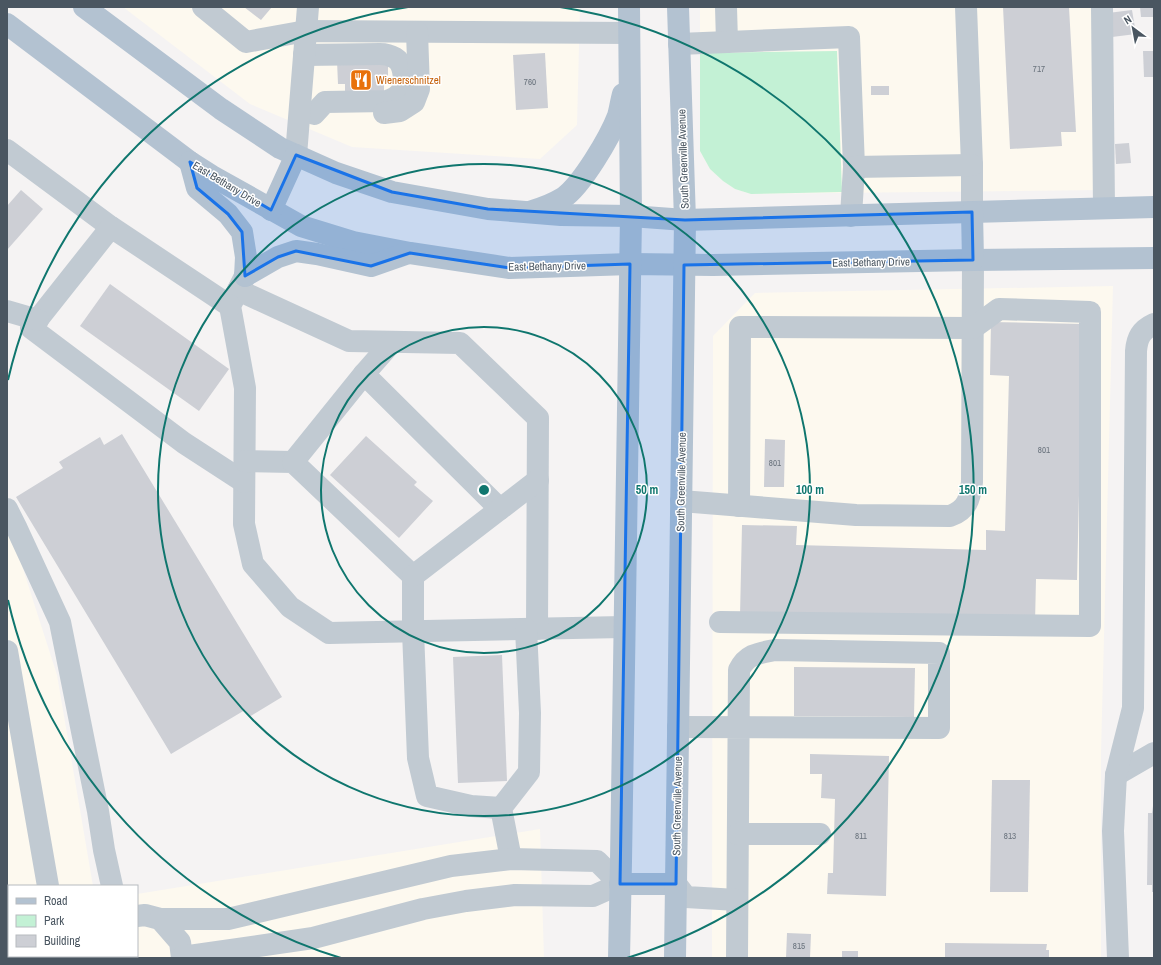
<svg xmlns="http://www.w3.org/2000/svg" width="1161" height="965" font-family="'Archivo Narrow',sans-serif">
	<rect width="100%" height="100%" fill="#f5f3f3"/>
	<g fill="#fdf9ef">
		<polygon points="123,7 580,7 577,125 540,159 352,147 250,104"/>
		<polygon points="700,7 1096,7 1100,190 751,194 735,189 723,181 710,169 700,151"/>
		<polygon points="1113,286 1101,753 1101,958 712,958 713,336 755,293"/>
		<polygon points="7,519 57,675 93,886 9,886 9,956 137,956 137,894 540,829 544,958 7,958"/>
	</g>
	<polygon fill="#c3f1d5" points="837,51 842,192 751,194 735,189 723,181 710,169 700,151 700,53"/>
	<g fill="#cdcfd5">
		<polygon points="244,7 272,7 261,20"/>
		<polygon points="1003,7 1069,7 1076,132 1061,132 1062,146 1010,149"/>
		<polygon points="1140,7 1154,7 1154,17 1141,17"/>
		<polygon points="1132,10 1136,34 1112,37 1108,13"/>
		<polygon points="1143,51 1154,51 1154,77 1144,77"/>
		<polygon points="545,53 548,108 516,110 513,55"/>
		<polygon points="337,61 388,61 388,76 384,76 384,91 345,91 345,84 338,84"/>
		<rect x="871" y="86" width="18" height="9"/>
		<polygon points="1129,143 1131,163 1116,164 1115,144"/>
		<polygon points="21,190 43,209 7,250 7,206"/>
		<polygon points="110,284 229,369 199,411 80,326"/>
		<polygon points="991,322 1083,324 1077,580 1036,579 1035,623 740,616 742,525 797,526 796,545 986,550 986,530 1005,531 1009,376 990,375"/>
		<polygon points="122,434 282,697 249,717 245,710 171,754 16,497 63,468 59,462 100,437 104,445"/>
		<polygon points="366,436 417,482 414,485 433,501 399,538 330,475"/>
		<polygon points="765,439 785,440 784,487 764,487"/>
		<polygon points="502,655 507,781 458,783 453,657"/>
		<polygon points="794,667 915,668 914,717 794,716"/>
		<polygon points="810,754 889,756 886,896 827,894 828,873 833,873 835,799 821,798 822,774 810,774"/>
		<polygon points="992,780 1030,780 1028,892 990,892"/>
		<polygon points="1153,806 1154,806 1154,892 1152,892 1152,885 1147,885 1148,813 1152,813"/>
		<polygon points="7,926 9,933 9,956 13,956 13,958 7,958"/>
		<polygon points="787,933 811,934 810,958 786,958"/>
		<polygon points="945,943 1047,944 1046,950 1049,950 1049,958 945,958"/>
		<rect x="842" y="951" width="16" height="7"/>
	</g>
	<g fill="none" stroke-linecap="round" stroke-linejoin="round">
		<g stroke="#c1cad2" stroke-width="22">
			<polyline points="203,7 246,42 306,31 629,33"/>
			<polyline points="726,7 727,42"/>
			<polyline points="966,7 972,165 972,212"/>
			<polyline points="1102,7 1104,208"/>
			<polyline points="679,44 849,37 854,167 851,216"/>
			<path d="M304,55l76,-1c5,0 10,1 15,4 5,3 7,8 8,13 3,15 0,25 -16,30l-62,1 -11,12"/>
			<polyline points="384,113 400,111 414,102 419,89 417,32"/>
			<polyline points="7,150 111,227"/>
			<polyline points="296,155 308,7"/>
			<polyline points="854,167 972,165"/>
			<polyline points="245,276 230,306 245,388 244,524 253,564 290,607 329,633 624,627"/>
			<polyline points="238,290 349,341 460,343 538,418 537,629"/>
			<polyline points="230,306 111,227 31,328 184,443 244,482"/>
			<polyline points="7,311 38,320"/>
			<polyline points="364,374 392,342"/>
			<polyline points="245,461 293,462 413,576 413,631 418,758 427,796 471,806 501,808"/>
			<polyline points="293,462 364,374 500,509"/>
			<path d="M681,501l175,14 94,1c17,-6 20,-17 22,-34l1,-222"/>
			<polyline points="7,509 17,529 60,622 98,811 104,850 112,886"/>
			<polyline points="413,576 538,480"/>
			<polyline points="720,622 1090,626 1090,312 999,309 973,328 740,327 739,506"/>
			<polyline points="7,651 48,886"/>
			<path d="M678,727l261,1v-75l-164,-3c-16,3 -28,4 -36,20 -1,96 -2,192 -2,288"/>
			<polyline points="1116,775 1154,753"/>
			<polyline points="738,834 820,834"/>
			<polyline points="511,859 501,808 529,772 530,713 526,629"/>
			<polyline points="676,884 686,897 737,900"/>
			<polyline points="137,916 145,915 160,919 180,942 182,958"/>
			<polyline points="160,919 228,919 451,866 511,859 597,861 620,884 593,896 515,895 466,901 423,909 313,938 182,957"/>
			<polyline points="60,956 61,958"/>
			<polyline points="102,958 102,956"/>
			<path d="M1118,958l-5,-127 3,-56 17,-67 3,-357c1,-13 5,-21 18,-27"/>
		</g>
		<g stroke="#b3c2d1" stroke-width="22">
			<polyline points="84,7 221,109 280,148 336,173 392,192 488,209 561,215 631,216 685,220 1154,207"/>
			<polyline points="7,24 190,162 212,176 301,226 353,242 410,253 510,268 630,264 713,265 973,260 1154,258"/>
			<polyline points="190,162 197,188 228,214 242,232 246,257 245,276"/>
			<polyline points="271,210 296,155"/>
			<path d="M532,211c11,-3 21,-7 31,-13 19,-13 47,-61 55,-82 2,-7 3,-15 5,-22"/>
			<polyline points="972,212 973,260"/>
			<polyline points="245,276 278,257 296,251 317,254 371,266 408,253"/>
			<polyline points="620,884 676,884"/>
			<polyline points="619,958 621,861 631,216 629,7"/>
			<polyline points="675,958 685,220 678,7"/>
		</g>
	</g>
	<path fill="#1a73e8" fill-opacity="0.2" stroke="#1a73e8" stroke-width="3" stroke-linejoin="round" d="M296,155l96,37 96,17 197,11 287,-8 1,48 -289,5 -8,619h-56l10,-620 -120,4 -100,-15 -39,13 -75,-15 -18,6 -33,19 -3,-44 -14,-18 -31,-26 -7,-26 81,48z"/>
	<g fill="none" stroke="#0f766e" stroke-width="2">
		<circle cx="484" cy="490" r="163"/>
		<circle cx="484" cy="490" r="326"/>
		<path d="M341 958A489 489 0 0 1 8 600M8 380A489 489 0 0 1 408 7M560 7A489 489 0 0 1 627 958"/>
	</g>
	<defs>
		<g id="restaurant-square" transform="scale(1.15)"><rect x="-9" y="-9" width="18" height="18" rx="4" fill="#e8710a" stroke="#fff"/><path d="M-5-6h1v4h1v-4h1v4h1v-4h1v5L-1.5 .5V6h-2V.5L-5-1ZM5-6V6H3V1.5H1.5Q1.5-4 5-6Z" fill="#fff"/></g>
	</defs>
	<g fill-rule="evenodd">
		<use href="#restaurant-square" x="361" y="80"/>
	</g>
	<g text-anchor="middle" stroke-width="3" stroke-linejoin="round" paint-order="stroke">
		<g font-size="9" fill="#6b747e">
			<text x="1039" y="72">717</text>
			<text x="530" y="85">760</text>
			<text x="1044" y="453">801</text>
			<text x="775" y="466">801</text>
			<text x="861" y="839">811</text>
			<text x="1010" y="839">813</text>
			<text x="799" y="949">815</text>
		</g>
		<g font-size="11" fill="#c56008" stroke="#fff" text-anchor="start">
			<text x="376" y="84">Wienerschnitzel</text>
		</g>
		<g font-size="11" fill="#4a5661" stroke="#fff">
			<text transform="translate(683 159) rotate(-92)" y="4">South Greenville Avenue</text>
			<text transform="translate(227 184) rotate(31)" y="4">East Bethany Drive</text>
			<text transform="translate(871 262) rotate(-1)" y="4">East Bethany Drive</text>
			<text transform="translate(547 266) rotate(-1)" y="4">East Bethany Drive</text>
			<text transform="translate(681 482) rotate(-89)" y="4">South Greenville Avenue</text>
			<text transform="translate(677 806) rotate(-89)" y="4">South Greenville Avenue</text>
		</g>
	</g>
	<circle cx="484" cy="490" r="6" fill="#0f766e" stroke="#fff" stroke-width="2"/>
	<g font-size="12" text-anchor="middle" font-weight="bold" fill="#0f766e" stroke="#fff" stroke-width="3" stroke-linejoin="round" paint-order="stroke">
		<text x="647" y="494">50 m</text>
		<text x="810" y="494">100 m</text>
		<text x="973" y="494">150 m</text>
	</g>
	<rect width="1161" height="965" fill="none" stroke="#4a5661" stroke-width="16"/>
	<rect x="8" y="885" width="130" height="72" fill="#ffffff" stroke="#b7bbc0"/>
	<rect x="16" y="898" width="20" height="6" fill="#b3c2d1" stroke="#b7bbc0"/>
	<text x="44" y="905" font-size="12" fill="#4a5661">Road</text>
	<rect x="16" y="915" width="20" height="12" fill="#c3f1d5" stroke="#b7bbc0"/>
	<text x="44" y="925" font-size="12" fill="#4a5661">Park</text>
	<rect x="16" y="935" width="20" height="12" fill="#cdcfd5" stroke="#b7bbc0"/>
	<text x="44" y="945" font-size="12" fill="#4a5661">Building</text>
	<g transform="translate(1133 28) rotate(328)" stroke="#ffffff" stroke-width="3" paint-order="stroke">
	<path d="M0-3L7 15L0 10L-7 15Z" fill="#4a5661"/>
	<text y="-6" font-size="11" font-weight="bold" text-anchor="middle" fill="#4a5661">N</text>
	</g>
</svg>
